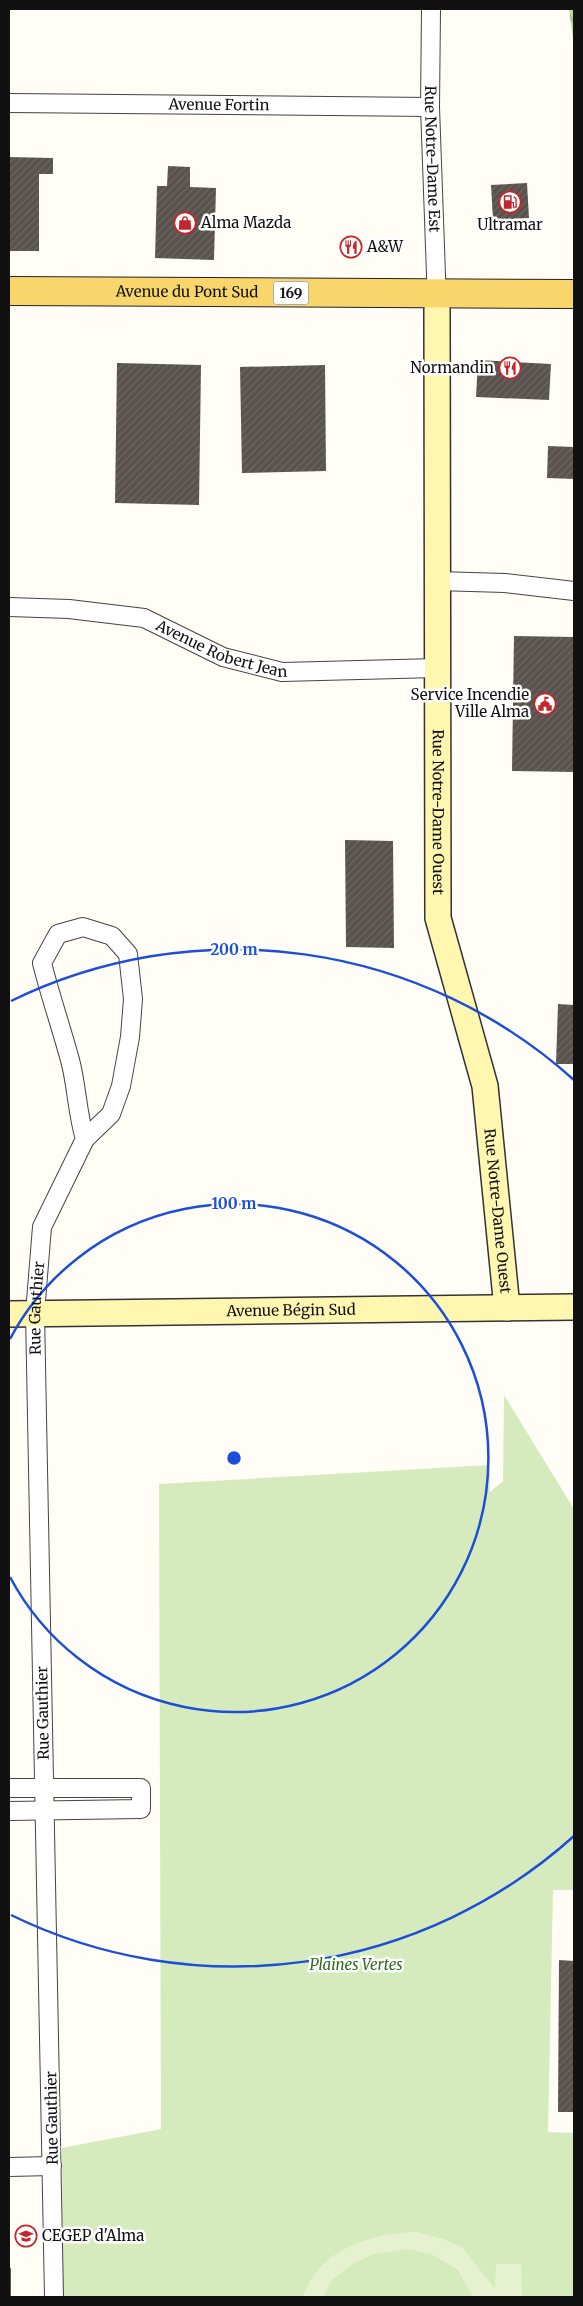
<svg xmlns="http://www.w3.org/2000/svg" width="583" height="2306" font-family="Merriweather,serif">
	<defs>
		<pattern id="forest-firs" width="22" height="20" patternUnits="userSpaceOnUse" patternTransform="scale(1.25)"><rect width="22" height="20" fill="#b9dc9c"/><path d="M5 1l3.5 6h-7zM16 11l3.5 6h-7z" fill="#9ebc85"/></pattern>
		<pattern id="building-hatch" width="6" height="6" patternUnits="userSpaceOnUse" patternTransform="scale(1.25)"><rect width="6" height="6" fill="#5a524d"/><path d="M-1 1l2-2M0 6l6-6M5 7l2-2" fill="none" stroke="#6d6662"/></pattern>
	</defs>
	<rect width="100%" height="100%" fill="#fffdf5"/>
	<polygon fill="url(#forest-firs)" points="569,9 574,9 574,47 574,46"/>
	<polygon fill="#d5ebbd" points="504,1395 574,1509 574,1890 553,1890 548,2132 574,2133 574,2297 63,2297 62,2148 161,2129 159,1484 489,1465 490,1492 503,1481"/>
	<path fill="#e6f2cf" d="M417,2232l29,8 17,8 32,41 1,-25h25l1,33h-49l-15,-27 -27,-16 -24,-5 -33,5 -23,11 -19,15 -9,17h-20c16,-48 67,-64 114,-65z"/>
	<g fill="url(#building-hatch)">
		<polygon points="9,157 53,158 53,174 39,174 39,251 9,251"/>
		<polygon points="168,166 190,167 190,187 216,188 214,260 155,258 157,186 167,186"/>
		<polygon points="527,183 529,218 493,220 491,185"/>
		<polygon points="478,360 551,364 549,400 476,397"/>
		<polygon points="117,363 201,365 199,505 115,503"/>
		<polygon points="325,365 326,471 242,473 240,367"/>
		<polygon points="548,446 574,447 574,479 547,478"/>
		<polygon points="514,636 574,637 574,772 512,771"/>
		<polygon points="345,840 393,841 394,948 346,947"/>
		<polygon points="558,1004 574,1005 574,1064 556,1064"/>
		<polygon points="559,1960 574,1961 574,2112 558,2112"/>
		<rect x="9" y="2268" width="2" height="29"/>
	</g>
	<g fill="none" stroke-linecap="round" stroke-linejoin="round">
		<g stroke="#444" stroke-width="20">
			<g id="street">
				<path id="s1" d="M431,9l-1,98 7,196"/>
				<path id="s2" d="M9,103l421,4"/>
				<polyline points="437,581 505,583 574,591"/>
				<path id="s3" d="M9,607l60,2 75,9 79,39 59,15 155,-4"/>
				<polyline points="9,1788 141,1788 141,1809 9,1811"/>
				<polyline points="9,2167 52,2166"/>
				<path id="s4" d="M54,2297l-19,-984 7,-86 43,-88 26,-25 10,-28 9,-49 3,-38 -5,-45 -16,-18 -29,-9 -25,7 -16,29c8,32 19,64 28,97 7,26 7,53 15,79"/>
			</g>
		</g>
		<g stroke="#333" stroke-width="28">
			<g id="secondary">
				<path id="s5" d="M437,310l1,608 47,168 22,222"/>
				<path id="s6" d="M9,1314l565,-7"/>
			</g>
		</g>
		<g stroke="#222" stroke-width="30">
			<g id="primary">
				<path id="s7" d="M9,291l565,3"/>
			</g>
		</g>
		<use href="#street" stroke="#fff" stroke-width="18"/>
		<use href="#secondary" stroke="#fff6b0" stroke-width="25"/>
		<use href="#primary" stroke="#f9d66b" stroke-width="28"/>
	</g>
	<g fill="none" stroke="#1d4ed8" stroke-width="2.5">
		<path d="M10 1339A254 254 0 1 1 10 1577"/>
		<path d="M574 1836A508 508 0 0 1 11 1915M11 1001A508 508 0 0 1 574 1080"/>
	</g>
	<defs>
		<g id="fuel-ring" transform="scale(1.125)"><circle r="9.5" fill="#fff" stroke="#c4262e" stroke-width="1.5"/><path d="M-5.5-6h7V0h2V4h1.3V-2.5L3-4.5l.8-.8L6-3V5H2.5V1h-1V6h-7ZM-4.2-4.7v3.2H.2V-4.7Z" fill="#c4262e"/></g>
		<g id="shop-ring" transform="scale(1.125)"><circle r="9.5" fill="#fff" stroke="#c4262e" stroke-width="1.5"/><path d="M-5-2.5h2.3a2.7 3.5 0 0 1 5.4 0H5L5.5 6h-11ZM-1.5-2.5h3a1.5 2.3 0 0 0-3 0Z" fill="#c4262e"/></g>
		<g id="restaurant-ring" transform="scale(1.125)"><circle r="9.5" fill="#fff" stroke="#c4262e" stroke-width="1.5"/><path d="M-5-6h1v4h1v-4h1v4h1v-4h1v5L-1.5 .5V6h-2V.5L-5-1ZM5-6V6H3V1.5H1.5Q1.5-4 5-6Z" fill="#c4262e"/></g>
		<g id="civic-ring" transform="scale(1.125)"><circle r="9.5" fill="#fff" stroke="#c4262e" stroke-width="1.5"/><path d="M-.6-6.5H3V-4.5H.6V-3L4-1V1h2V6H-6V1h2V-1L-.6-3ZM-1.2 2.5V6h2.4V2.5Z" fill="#c4262e"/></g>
		<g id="university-ring" transform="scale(1.125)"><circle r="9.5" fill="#fff" stroke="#c4262e" stroke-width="1.5"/><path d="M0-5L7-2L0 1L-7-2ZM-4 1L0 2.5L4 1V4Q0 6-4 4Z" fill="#c4262e"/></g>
	</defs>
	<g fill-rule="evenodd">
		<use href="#fuel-ring" x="510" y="202"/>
		<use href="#shop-ring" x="185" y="223"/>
		<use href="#restaurant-ring" x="351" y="247"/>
		<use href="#restaurant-ring" x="510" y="368"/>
		<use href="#civic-ring" x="545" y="704"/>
		<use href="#university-ring" x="26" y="2236"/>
	</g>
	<g text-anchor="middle" stroke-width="5" stroke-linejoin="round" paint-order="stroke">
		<rect fill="#fff" stroke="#585858" stroke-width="1" x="273.5" y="281.5" width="35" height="23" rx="4"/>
		<g font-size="14" font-weight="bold" fill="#111">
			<text x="291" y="298">169</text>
		</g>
		<g font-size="15" fill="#111" stroke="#fff">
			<text dy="5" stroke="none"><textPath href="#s2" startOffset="210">Avenue Fortin</textPath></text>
			<text dy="5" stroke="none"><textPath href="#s1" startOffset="150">Rue Notre-Dame Est</textPath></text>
			<text dy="5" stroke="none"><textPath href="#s7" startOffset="178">Avenue du Pont Sud</textPath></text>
			<text dy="5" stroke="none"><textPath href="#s3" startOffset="220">Avenue Robert Jean</textPath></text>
			<text dy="5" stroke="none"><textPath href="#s5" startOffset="502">Rue Notre-Dame Ouest</textPath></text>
			<text dy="5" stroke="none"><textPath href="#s5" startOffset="908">Rue Notre-Dame Ouest</textPath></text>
			<text dy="5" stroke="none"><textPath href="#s4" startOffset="989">Rue Gauthier</textPath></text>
			<text dy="5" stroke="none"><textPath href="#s6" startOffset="282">Avenue Bégin Sud</textPath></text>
			<text transform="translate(43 1713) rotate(-91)" y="5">Rue Gauthier</text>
			<text transform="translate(52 2118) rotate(-91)" y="5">Rue Gauthier</text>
		</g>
		<g font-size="15" fill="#111" stroke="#fff" text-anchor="start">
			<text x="201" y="228">Alma Mazda</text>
			<text x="510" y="230" text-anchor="middle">Ultramar</text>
			<text x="367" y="252">A&amp;W</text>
			<text x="494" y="373" text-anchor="end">Normandin</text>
			<text x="529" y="700" text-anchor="end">Service Incendie<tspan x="529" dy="17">Ville Alma</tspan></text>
			<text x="42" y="2241">CEGEP d'Alma</text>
		</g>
		<g font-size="15" font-style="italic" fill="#2f6b1f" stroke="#fff">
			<text x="356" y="1970">Plaines Vertes</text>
		</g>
	</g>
	<circle cx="234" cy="1458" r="8" fill="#1d4ed8" stroke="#fff" stroke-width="2.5"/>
	<g font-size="15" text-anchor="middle" font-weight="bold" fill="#1d4ed8" stroke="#fff" stroke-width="5" stroke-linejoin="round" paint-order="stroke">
		<text x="234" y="955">200 m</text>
		<text x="234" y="1209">100 m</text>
	</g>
	<rect width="583" height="2306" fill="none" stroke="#111111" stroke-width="20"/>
</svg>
